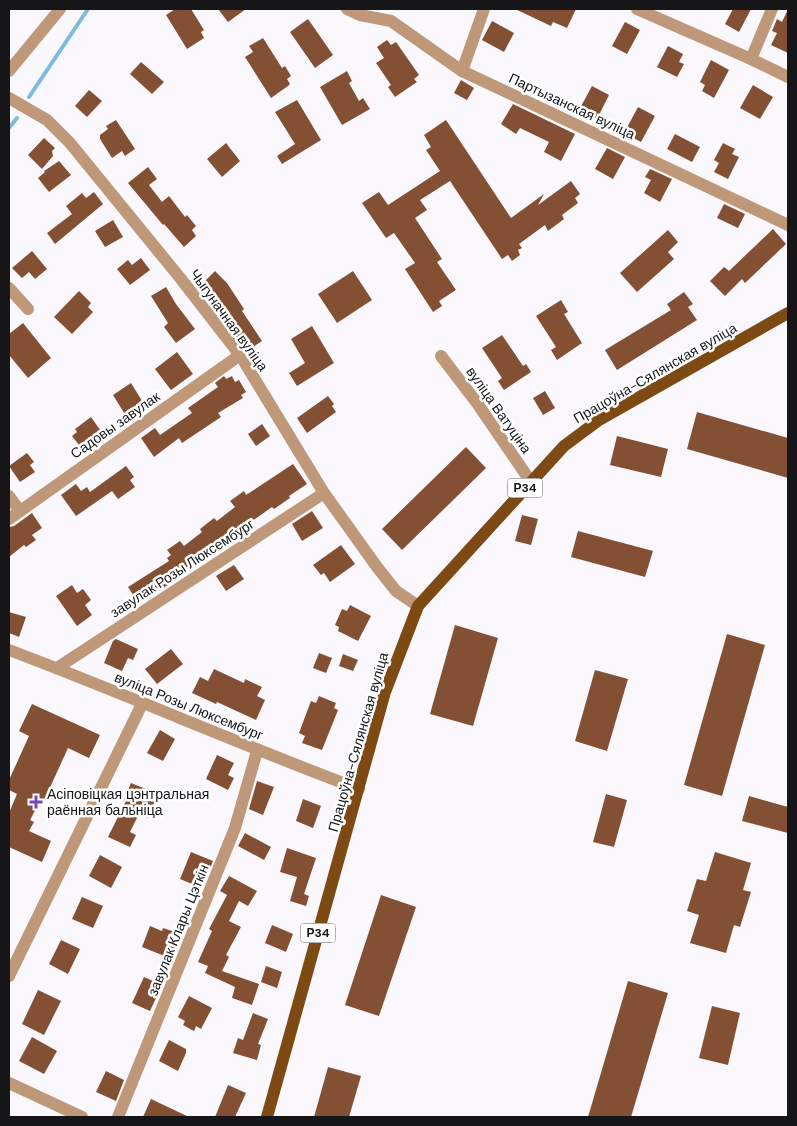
<svg xmlns="http://www.w3.org/2000/svg" width="797" height="1126" font-family="'DM Sans',sans-serif">
	<rect width="100%" height="100%" fill="#faf8fd"/>
	<g fill="none" stroke-linecap="round" stroke-linejoin="round">
		<g stroke="#7cbbdd" stroke-width="4">
			<polyline points="29,97 88,9"/>
			<polyline points="9,128 17,118"/>
		</g>
	</g>
	<g fill="#845034">
		<polygon points="175,9 191,9 204,30 201,32 204,38 187,49 166,15"/>
		<polygon points="218,9 246,9 228,22"/>
		<polygon points="515,9 576,9 567,28 553,22 551,26"/>
		<polygon points="733,9 751,9 739,32 725,24"/>
		<polygon points="788,9 788,53 771,45 777,33 772,31 777,19 782,22"/>
		<polygon points="308,19 333,55 315,68 290,32"/>
		<polygon points="492,21 514,33 504,52 482,40"/>
		<polygon points="625,22 640,30 627,54 612,46"/>
		<polygon points="263,38 282,68 285,66 291,76 287,79 290,84 288,86 271,98 245,57 253,52 249,46"/>
		<polygon points="387,40 391,45 396,42 419,75 414,79 417,82 395,97 388,87 391,85 376,63 384,58 377,47"/>
		<polygon points="668,46 683,54 679,62 684,64 677,77 657,67"/>
		<polygon points="711,60 729,70 714,98 702,91 705,85 700,82"/>
		<polygon points="141,62 164,82 152,94 130,74"/>
		<polygon points="347,71 352,81 349,83 359,101 363,98 370,109 342,125 320,87"/>
		<polygon points="461,80 474,88 467,100 454,93"/>
		<polygon points="753,85 773,97 760,119 740,108"/>
		<polygon points="592,86 609,95 597,119 579,110"/>
		<polygon points="89,90 102,101 87,117 75,106"/>
		<polygon points="297,100 321,140 282,164 277,156 295,144 275,112"/>
		<polygon points="513,104 575,134 561,161 544,152 549,142 520,128 516,134 501,124"/>
		<polygon points="638,107 655,116 641,142 624,133"/>
		<polygon points="116,120 135,149 125,156 122,151 112,158 100,139 100,135 108,129 106,126"/>
		<polygon points="446,120 511,218 544,194 538,205 571,181 580,194 575,198 578,203 562,215 564,219 548,231 545,225 519,244 522,248 518,250 520,255 512,261 508,255 502,259 450,181 420,200 427,210 415,218 442,259 437,262 456,290 439,301 442,306 433,312 405,269 415,263 394,233 386,238 362,203 379,192 388,205 440,171 426,150 431,147 424,135"/>
		<polygon points="675,134 700,147 692,162 667,149"/>
		<polygon points="44,138 55,148 52,151 53,156 42,169 28,155"/>
		<polygon points="226,143 240,161 222,177 207,159"/>
		<polygon points="723,143 735,149 732,154 739,157 728,179 714,172 719,163 714,160"/>
		<polygon points="607,148 625,157 613,179 595,169"/>
		<polygon points="59,161 71,175 49,192 38,178 45,172 44,171"/>
		<polygon points="148,167 157,179 149,185 162,202 169,196 185,217 187,215 196,226 192,230 196,236 184,247 164,224 163,225 128,183"/>
		<polygon points="650,169 672,179 660,202 644,193 651,180 645,177"/>
		<polygon points="94,192 103,204 55,244 47,233 72,214 66,206 82,193 86,198"/>
		<polygon points="724,204 745,214 738,228 717,218"/>
		<polygon points="113,220 123,237 105,247 95,231"/>
		<polygon points="773,229 786,244 745,283 742,279 725,296 710,281 724,267 729,271"/>
		<polygon points="668,230 678,242 668,252 674,259 637,292 620,273"/>
		<polygon points="32,251 47,269 35,279 29,272 22,278 12,268"/>
		<polygon points="141,258 150,270 130,285 117,269 128,260 132,265"/>
		<polygon points="215,271 227,283 244,309 242,311 262,341 247,351 232,331 234,329 208,292 206,295 199,287"/>
		<polygon points="353,271 372,300 337,323 318,294"/>
		<polygon points="166,287 176,304 195,329 176,343 164,327 168,323 151,296"/>
		<polygon points="79,291 91,303 88,307 93,312 72,334 54,317"/>
		<polygon points="684,292 693,304 688,307 697,320 617,370 605,350 671,310 667,304"/>
		<polygon points="561,300 568,312 564,314 582,343 557,360 551,350 556,347 536,316"/>
		<polygon points="23,323 51,358 28,378 9,355 9,334"/>
		<polygon points="312,326 334,363 297,386 289,373 305,363 291,339"/>
		<polygon points="502,335 523,366 526,364 531,372 504,390 498,381 502,378 482,348"/>
		<polygon points="177,352 193,374 171,390 155,369"/>
		<polygon points="224,376 226,379 232,376 235,382 239,380 246,392 241,395 243,398 218,413 221,417 182,443 179,438 154,457 141,438 155,428 160,435 192,413 188,408 218,387 215,383"/>
		<polygon points="131,383 144,404 126,416 113,395"/>
		<polygon points="545,391 555,408 543,415 533,398"/>
		<polygon points="328,396 334,404 332,406 336,412 307,433 297,418"/>
		<polygon points="697,412 788,438 788,478 687,449"/>
		<polygon points="91,417 103,434 87,445 84,441 79,445 72,436 77,432 75,429"/>
		<polygon points="262,424 270,436 256,446 248,434"/>
		<polygon points="617,436 668,449 661,477 610,465"/>
		<polygon points="466,447 486,468 402,550 382,529"/>
		<polygon points="27,453 34,462 30,465 35,472 20,482 9,466"/>
		<polygon points="293,464 307,484 289,496 290,498 274,509 272,507 214,548 213,546 167,584 168,585 139,604 128,587 169,561 167,558 171,555 167,550 180,541 184,546 202,532 200,529 214,518 217,521 235,507 230,501 244,491 246,495"/>
		<polygon points="126,466 134,477 130,480 135,487 118,499 112,491 76,516 61,495 76,484 81,491 87,487 90,492"/>
		<polygon points="312,511 323,528 302,541 292,524"/>
		<polygon points="32,513 42,528 32,535 36,540 26,547 24,545 9,557 9,527 14,526"/>
		<polygon points="522,515 538,519 531,545 515,541"/>
		<polygon points="578,531 653,551 645,577 571,557"/>
		<polygon points="341,545 355,564 330,582 324,573 321,575 313,565"/>
		<polygon points="234,565 244,579 226,591 216,576"/>
		<polygon points="72,585 77,593 83,589 91,600 85,605 92,615 77,626 56,596"/>
		<polygon points="350,605 371,616 358,641 338,631 339,627 335,625 342,609 347,611"/>
		<polygon points="9,612 26,617 19,637 9,633"/>
		<polygon points="455,625 498,638 473,726 430,714"/>
		<polygon points="727,634 765,645 722,796 684,785"/>
		<polygon points="116,639 138,649 133,660 128,658 122,671 104,663 113,641"/>
		<polygon points="171,649 183,664 157,684 145,669"/>
		<polygon points="319,653 332,658 326,673 313,668"/>
		<polygon points="343,654 358,660 353,671 339,666"/>
		<polygon points="214,669 244,683 245,679 262,687 257,696 265,700 256,720 217,702 216,704 192,693 200,677 208,681"/>
		<polygon points="595,670 628,679 607,751 575,741"/>
		<polygon points="319,696 336,703 334,708 338,710 322,750 302,743 305,736 299,733 311,701 316,703"/>
		<polygon points="32,704 100,735 89,758 68,748 42,805 39,803 30,820 34,822 29,831 51,841 42,862 9,847 9,813 17,794 9,790 9,780 29,736 19,731"/>
		<polygon points="160,730 175,739 163,761 147,753"/>
		<polygon points="217,755 234,763 228,775 234,778 228,790 206,779"/>
		<polygon points="257,781 274,787 263,815 249,809"/>
		<polygon points="131,783 158,794 148,818 139,814 130,832 136,835 130,847 108,837 126,801 124,800"/>
		<polygon points="606,794 627,800 614,847 593,842"/>
		<polygon points="749,796 788,807 788,833 742,821"/>
		<polygon points="303,799 321,806 313,828 296,821"/>
		<polygon points="245,833 271,847 264,860 238,846"/>
		<polygon points="287,848 316,858 304,894 309,896 306,906 290,901 297,877 280,872"/>
		<polygon points="191,852 213,861 202,888 180,879"/>
		<polygon points="715,852 751,863 743,890 751,892 740,927 734,925 726,953 690,943 699,915 687,911 697,879 706,881"/>
		<polygon points="100,855 122,867 111,888 89,876"/>
		<polygon points="229,876 257,891 248,906 239,901 229,921 241,927 226,955 229,957 222,971 259,984 252,1005 232,998 235,987 205,973 208,966 198,962 212,931 209,929 227,895 220,891"/>
		<polygon points="381,895 416,907 379,1016 345,1005"/>
		<polygon points="82,897 103,906 93,928 72,919"/>
		<polygon points="272,925 293,934 286,952 265,943"/>
		<polygon points="150,926 162,931 163,928 181,934 172,959 142,947"/>
		<polygon points="61,940 80,949 68,974 49,964"/>
		<polygon points="266,966 282,972 277,988 261,982"/>
		<polygon points="144,977 162,985 150,1011 132,1003"/>
		<polygon points="628,981 668,993 631,1117 588,1117"/>
		<polygon points="38,990 61,1001 44,1035 22,1024"/>
		<polygon points="189,996 212,1008 201,1029 196,1026 194,1031 183,1025 185,1021 178,1017"/>
		<polygon points="712,1006 740,1013 728,1065 699,1058"/>
		<polygon points="253,1013 268,1019 258,1044 261,1045 257,1060 233,1053 238,1038 243,1040"/>
		<polygon points="32,1037 57,1051 44,1074 19,1061"/>
		<polygon points="169,1040 186,1049 186,1053 178,1071 159,1061"/>
		<polygon points="328,1067 361,1076 349,1117 314,1117"/>
		<polygon points="106,1071 124,1080 116,1101 96,1092"/>
		<polygon points="228,1085 246,1093 235,1117 215,1117"/>
		<polygon points="151,1099 189,1117 143,1117"/>
	</g>
	<g fill="none" stroke-linecap="round" stroke-linejoin="round">
		<g stroke="#be9878" stroke-width="12">
			<polyline points="347,9 360,15 391,21 462,71 788,225"/>
			<polyline points="637,9 751,59 788,77"/>
			<polyline points="751,59 772,9"/>
			<polyline points="9,71 60,9"/>
			<polyline points="462,71 484,9"/>
			<polyline points="9,98 47,120 70,143 181,279 240,355 324,493 377,567 396,591 418,606"/>
			<polyline points="9,288 28,309"/>
			<polyline points="441,356 477,403 531,482"/>
			<polyline points="9,496 20,511"/>
			<polyline points="9,519 240,355"/>
			<path d="M9,650c117,44 232,95 350,139"/>
			<polyline points="57,668 324,493"/>
			<polyline points="9,976 142,704"/>
			<polyline points="9,1083 82,1117"/>
			<polyline points="118,1117 235,828 257,751"/>
		</g>
		<polyline stroke="#7e4a14" stroke-width="12" points="267,1117 385,692 418,606 564,446 599,420 788,313"/>
	</g>
	<path fill="#7b45bd" stroke="#fff" stroke-width="2" d="M33.5 794.5h5v5h5v5h-5v5h-5v-5h-5v-5h5z"/>
	<g text-anchor="middle" stroke-width="5" stroke-linejoin="round" paint-order="stroke">
		<g fill="#fff" stroke="#5c5b5d" stroke-width="1">
			<rect x="507.5" y="478.5" width="35" height="19" rx="4"/>
			<rect x="300.5" y="923.5" width="35" height="19" rx="4"/>
		</g>
		<g font-size="12" font-weight="bold" fill="#161517">
			<text x="525" y="492">Р34</text>
			<text x="318" y="937">Р34</text>
		</g>
		<g font-size="14" fill="#161517" stroke="#fff">
			<text transform="translate(572 106) rotate(25)" y="5">Партызанская вуліца</text>
			<text transform="translate(229 320) rotate(54)" y="5">Чыгуначная вуліца</text>
			<text transform="translate(655 373) rotate(-30)" y="5">Працоўна-Сялянская вуліца</text>
			<text transform="translate(499 410) rotate(55)" y="5">вуліца Ватуціна</text>
			<text transform="translate(115 425) rotate(-35)" y="5">Садовы завулак</text>
			<text transform="translate(182 568) rotate(-33)" y="5">завулак Розы Люксембург</text>
			<text transform="translate(189 706) rotate(22)" y="5">вуліца Розы Люксембург</text>
			<text transform="translate(358 742) rotate(-74)" y="5">Працоўна-Сялянская вуліца</text>
			<text transform="translate(178 930) rotate(-68)" y="5">завулак Клары Цэткін</text>
		</g>
		<g font-size="14" fill="#161517" stroke="#fff" text-anchor="start">
			<text x="47" y="799">Асіповіцкая цэнтральная<tspan x="47" dy="16">раённая бальніца</tspan></text>
		</g>
	</g>
	<rect width="797" height="1126" fill="none" stroke="#161517" stroke-width="20"/>
</svg>
